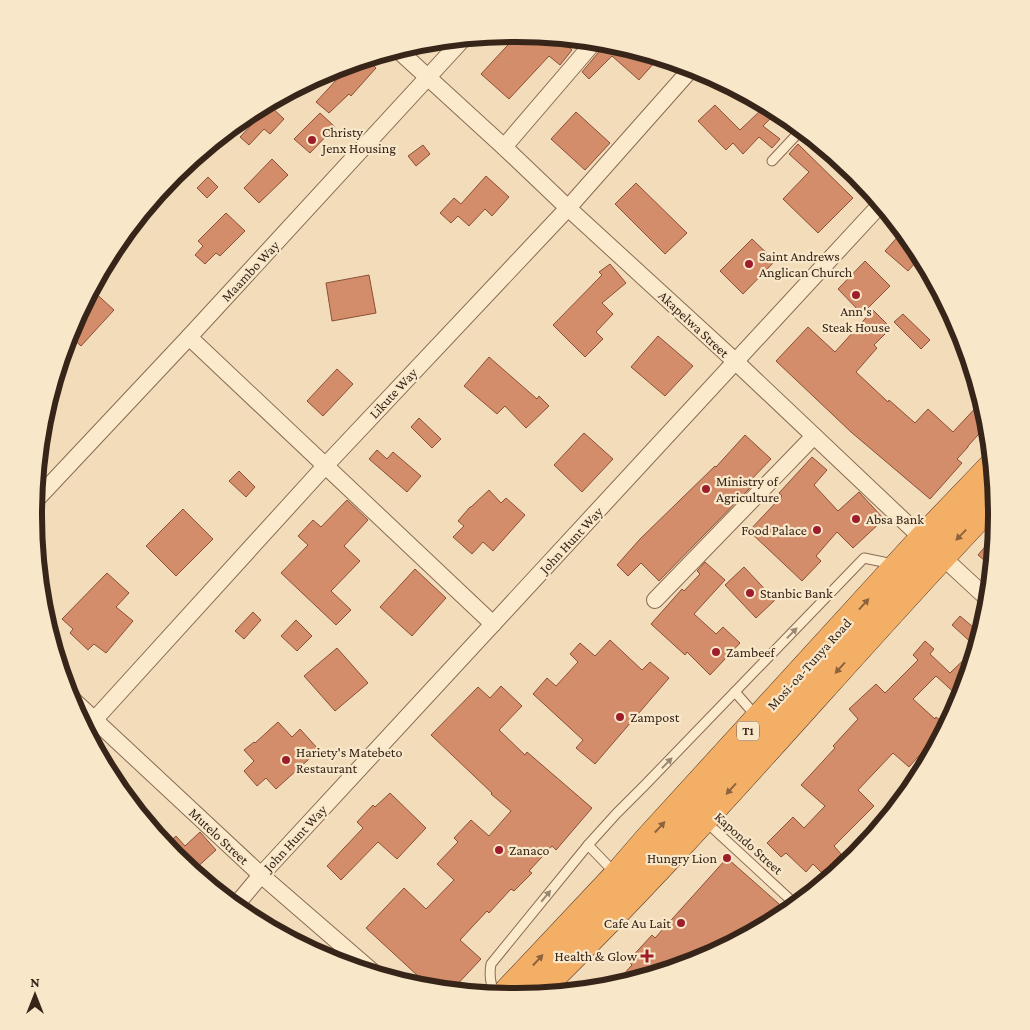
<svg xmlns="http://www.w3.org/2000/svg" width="1030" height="1030" font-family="'Crimson Pro',serif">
	<rect width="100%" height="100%" fill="#f2dcba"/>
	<g fill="#d48d6b" stroke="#8b5036">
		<polygon points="518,34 559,38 572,50 560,65 549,56 509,99 481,74"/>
		<polygon points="604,43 609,43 646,54 655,62 639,80 612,56 589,79 582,72 603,47"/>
		<polygon points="367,59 376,68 351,96 349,94 329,113 316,102 351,64"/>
		<polygon points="268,104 284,119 270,134 264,129 249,145 240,137 256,120 254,118"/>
		<polygon points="715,105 740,130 761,110 770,119 763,126 780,139 772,148 759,137 743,154 733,143 726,150 698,121"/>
		<polygon points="576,112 610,143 585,170 551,139"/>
		<polygon points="320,113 335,127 310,153 294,139"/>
		<polygon points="798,144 853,198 818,233 783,199 809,172 789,154"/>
		<polygon points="423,145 430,154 416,166 408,156"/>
		<polygon points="272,159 288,175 259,203 244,188"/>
		<polygon points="486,176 509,197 492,216 485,209 469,226 458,216 451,223 440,213 454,198 461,204"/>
		<polygon points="208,177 218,187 207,198 197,188"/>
		<polygon points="636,183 687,233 665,254 615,204"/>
		<polygon points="226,213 245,231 220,256 216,253 205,264 195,255 203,246 198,241"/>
		<polygon points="902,232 915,248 920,257 908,271 885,251"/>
		<polygon points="752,239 775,261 743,294 720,271"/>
		<polygon points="865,261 890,286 862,314 838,289"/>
		<polygon points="610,264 626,283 602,303 613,314 596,332 603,339 585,357 553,325 602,275 599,272"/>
		<polygon points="369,275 376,313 332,321 326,283"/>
		<polygon points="92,290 114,310 81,346 69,335 70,331"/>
		<polygon points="873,310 891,328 874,345 877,348 856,372 888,402 889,400 915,423 928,409 953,432 981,402 987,421 987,425 968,446 968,447 957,459 962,463 930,499 851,432 776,361 808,327 835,352"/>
		<polygon points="903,314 930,340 921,349 894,322"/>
		<polygon points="658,336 693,366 665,396 631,367"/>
		<polygon points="489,357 537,399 539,396 549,406 526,428 505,406 497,414 464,386"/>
		<polygon points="337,369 353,384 323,416 307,401"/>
		<polygon points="419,418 441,439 432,448 411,427"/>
		<polygon points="584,433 613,459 582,492 554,465"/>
		<polygon points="745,435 771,459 747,484 751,487 659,581 641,563 628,576 617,565 640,539 715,466 716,467"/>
		<polygon points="377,450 387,459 393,452 421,476 407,492 369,459"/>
		<polygon points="812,457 827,470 814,485 838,511 859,492 884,519 853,548 837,532 816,556 821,561 802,581 749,531 782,496 779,493"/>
		<polygon points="239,471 255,487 246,497 229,481"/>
		<polygon points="489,490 501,503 506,498 525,515 493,551 483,542 472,554 453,537 464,526 458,521 470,507 471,507"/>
		<polygon points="347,500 368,520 344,546 360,561 331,591 351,610 336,625 281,573 308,545 298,536 313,520 321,527"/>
		<polygon points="183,509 213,539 176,576 146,546"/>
		<polygon points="994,536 993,552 991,566 978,555"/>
		<polygon points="705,562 725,580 694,614 716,634 723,627 740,643 710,675 687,652 685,655 651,624 682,589 684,591 700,574 697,571"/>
		<polygon points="744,567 775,600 756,618 725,585"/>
		<polygon points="415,569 446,598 412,636 380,607"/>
		<polygon points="107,573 129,593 116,607 133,621 106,653 94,644 88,650 70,633 73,629 62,619"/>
		<polygon points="253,612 261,620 244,639 235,631"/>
		<polygon points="960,616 980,633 976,647 952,625"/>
		<polygon points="296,620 312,636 297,651 281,636"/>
		<polygon points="610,640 642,670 650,662 669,678 595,764 576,748 583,740 533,694 547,678 556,686 578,662 570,654 580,643 595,656"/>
		<polygon points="925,641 934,649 930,654 950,673 974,650 960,698 936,676 913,699 935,719 936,717 946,725 944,728 909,767 893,753 858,790 874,806 834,846 841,854 822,873 813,864 806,872 786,853 781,857 767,843 793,817 804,828 825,806 801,785 835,748 833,746 858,719 849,709 876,684 885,693 918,660 913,655"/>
		<polygon points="337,648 368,683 335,711 304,676"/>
		<polygon points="501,686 522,706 499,730 525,755 527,752 592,808 556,850 552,846 529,871 532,873 514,891 511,889 489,913 487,911 460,940 481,959 452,990 431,988 366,928 404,888 426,909 454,880 437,864 458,842 454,838 471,820 489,836 511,811 491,794 492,793 431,735 478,687 490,698"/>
		<polygon points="278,722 292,737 300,729 319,750 276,789 266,778 257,786 244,771 254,761 244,750 254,742 255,743"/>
		<polygon points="390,793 426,828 397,859 378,842 341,880 327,866 363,828 357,822 373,805 375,807"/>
		<polygon points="200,832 216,850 193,871 174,855 166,845 176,836 185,846"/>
		<polygon points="727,858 787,911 782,915 699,960 613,986 632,965 628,961 652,935 655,938"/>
	</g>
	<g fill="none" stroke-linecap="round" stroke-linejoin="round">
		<g stroke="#8a6b53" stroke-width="11">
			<g id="service">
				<polyline points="772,161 801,130"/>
				<polyline points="735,692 757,717"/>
				<polyline points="704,820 795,904"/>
				<polyline points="588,845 616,874"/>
				<path d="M495,994c-5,-10 -6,-19 -4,-30l97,-119 28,-31 28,-28 220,-228 29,6"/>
			</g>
		</g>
		<g stroke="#8a6b53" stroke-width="18">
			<g id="minor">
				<polyline points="398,50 504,147 568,208 736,362 923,539 988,599"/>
				<polyline points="504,147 594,42"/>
				<polyline points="189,337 493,624"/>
				<polyline points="35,501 189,337 463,39"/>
				<polyline points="655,600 814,436"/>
				<polyline points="69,696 261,875 373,972"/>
				<polyline points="86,729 326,465 568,208 692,68"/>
				<polyline points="236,905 261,875 880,205"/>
			</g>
		</g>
		<g stroke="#563928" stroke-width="29">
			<g id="trunk">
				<path d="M534,994c162,-157 305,-331 461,-495"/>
				<polyline points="505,995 617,876 649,839 923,539 992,467"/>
			</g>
		</g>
		<use href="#service" stroke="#fceacd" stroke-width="9"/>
		<use href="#minor" stroke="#fceacd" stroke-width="16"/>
		<use href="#trunk" stroke="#f3af66" stroke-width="28"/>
	</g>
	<defs><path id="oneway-solid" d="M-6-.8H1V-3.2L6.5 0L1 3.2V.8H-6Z" transform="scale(1.25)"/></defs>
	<g fill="#8c633c">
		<use href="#oneway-solid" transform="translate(961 535) rotate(134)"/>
		<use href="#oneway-solid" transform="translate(864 604) rotate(-48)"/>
		<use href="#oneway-solid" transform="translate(840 668) rotate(132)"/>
		<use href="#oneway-solid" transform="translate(731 789) rotate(132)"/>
		<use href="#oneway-solid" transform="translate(660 827) rotate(-47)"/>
		<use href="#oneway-solid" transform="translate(538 960) rotate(-47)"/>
	</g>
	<g fill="#9a8873">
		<use href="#oneway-solid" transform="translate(792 633) rotate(-46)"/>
		<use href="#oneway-solid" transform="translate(667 763) rotate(-46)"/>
		<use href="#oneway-solid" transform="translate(546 896) rotate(-50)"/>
	</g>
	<g fill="#9e1d2a" stroke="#f9e7ca" stroke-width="2">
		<circle cx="312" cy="140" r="5"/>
		<circle cx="749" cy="264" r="5"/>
		<circle cx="856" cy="295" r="5"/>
		<circle cx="706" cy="489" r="5"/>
		<circle cx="856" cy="519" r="5"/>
		<circle cx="817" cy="530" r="5"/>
		<circle cx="750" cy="593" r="5"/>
		<circle cx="716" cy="652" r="5"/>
		<circle cx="620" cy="717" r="5"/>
		<circle cx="286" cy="760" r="5"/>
		<circle cx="499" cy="850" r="5"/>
		<circle cx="727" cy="858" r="5"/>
		<circle cx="681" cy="923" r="5"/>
		<path d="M644.5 948.5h5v5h5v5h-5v5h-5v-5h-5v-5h5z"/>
	</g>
	<g text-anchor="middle" stroke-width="4.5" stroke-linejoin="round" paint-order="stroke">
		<rect fill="#f9e7ca" stroke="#715f4e" stroke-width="1" x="737" y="721.5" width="22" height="19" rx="4"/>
		<g font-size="12" font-weight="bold" fill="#372519">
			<text x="748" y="735">T1</text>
		</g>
		<g font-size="14" fill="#372519" stroke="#f9e7ca" text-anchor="start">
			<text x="322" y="137">Christy<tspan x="322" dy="16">Jenx Housing</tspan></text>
			<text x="759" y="261">Saint Andrews<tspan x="759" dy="16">Anglican Church</tspan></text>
			<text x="856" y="316" text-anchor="middle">Ann's<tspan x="856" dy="16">Steak House</tspan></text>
			<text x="716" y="486">Ministry of<tspan x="716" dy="16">Agriculture</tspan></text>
			<text x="866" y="524">Absa Bank</text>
			<text x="807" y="535" text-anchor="end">Food Palace</text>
			<text x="760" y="598">Stanbic Bank</text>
			<text x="726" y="657">Zambeef</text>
			<text x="630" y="722">Zampost</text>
			<text x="296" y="757">Hariety's Matebeto<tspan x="296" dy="16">Restaurant</tspan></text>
			<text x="509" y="855">Zanaco</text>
			<text x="717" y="863" text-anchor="end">Hungry Lion</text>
			<text x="671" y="928" text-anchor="end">Cafe Au Lait</text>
			<text x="637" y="961" text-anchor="end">Health &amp; Glow</text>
		</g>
		<g font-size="14" fill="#372519" stroke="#f9e7ca">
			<text transform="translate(250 271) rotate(-47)" y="5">Maambo Way</text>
			<text transform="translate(694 324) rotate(43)" y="5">Akapelwa Street</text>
			<text transform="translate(393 393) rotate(-47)" y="5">Likute Way</text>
			<text transform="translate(571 540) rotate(-47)" y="5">John Hunt Way</text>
			<text transform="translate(809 664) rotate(-48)" y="5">Mosi-oa-Tunya Road</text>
			<text transform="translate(219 836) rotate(43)" y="5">Mutelo Street</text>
			<text transform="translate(295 838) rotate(-47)" y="5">John Hunt Way</text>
			<text transform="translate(749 843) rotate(42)" y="5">Kapondo Street</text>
		</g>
	</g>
	<path d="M0 0H1030V1030H0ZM514 42H516A472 472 0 0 1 988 514V516A472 472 0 0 1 516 988H514A472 472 0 0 1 42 516V514A472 472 0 0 1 514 42Z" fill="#f9e7ca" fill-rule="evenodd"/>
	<path fill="none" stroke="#372519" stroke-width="6" d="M514 42H516A472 472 0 0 1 988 514V516A472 472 0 0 1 516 988H514A472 472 0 0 1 42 516V514A472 472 0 0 1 514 42Z"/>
	<g transform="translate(35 995)" stroke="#f9e7ca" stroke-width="4" paint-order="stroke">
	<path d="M0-4L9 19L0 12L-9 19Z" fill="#372519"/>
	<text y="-8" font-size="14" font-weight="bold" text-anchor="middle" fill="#372519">N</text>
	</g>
</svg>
